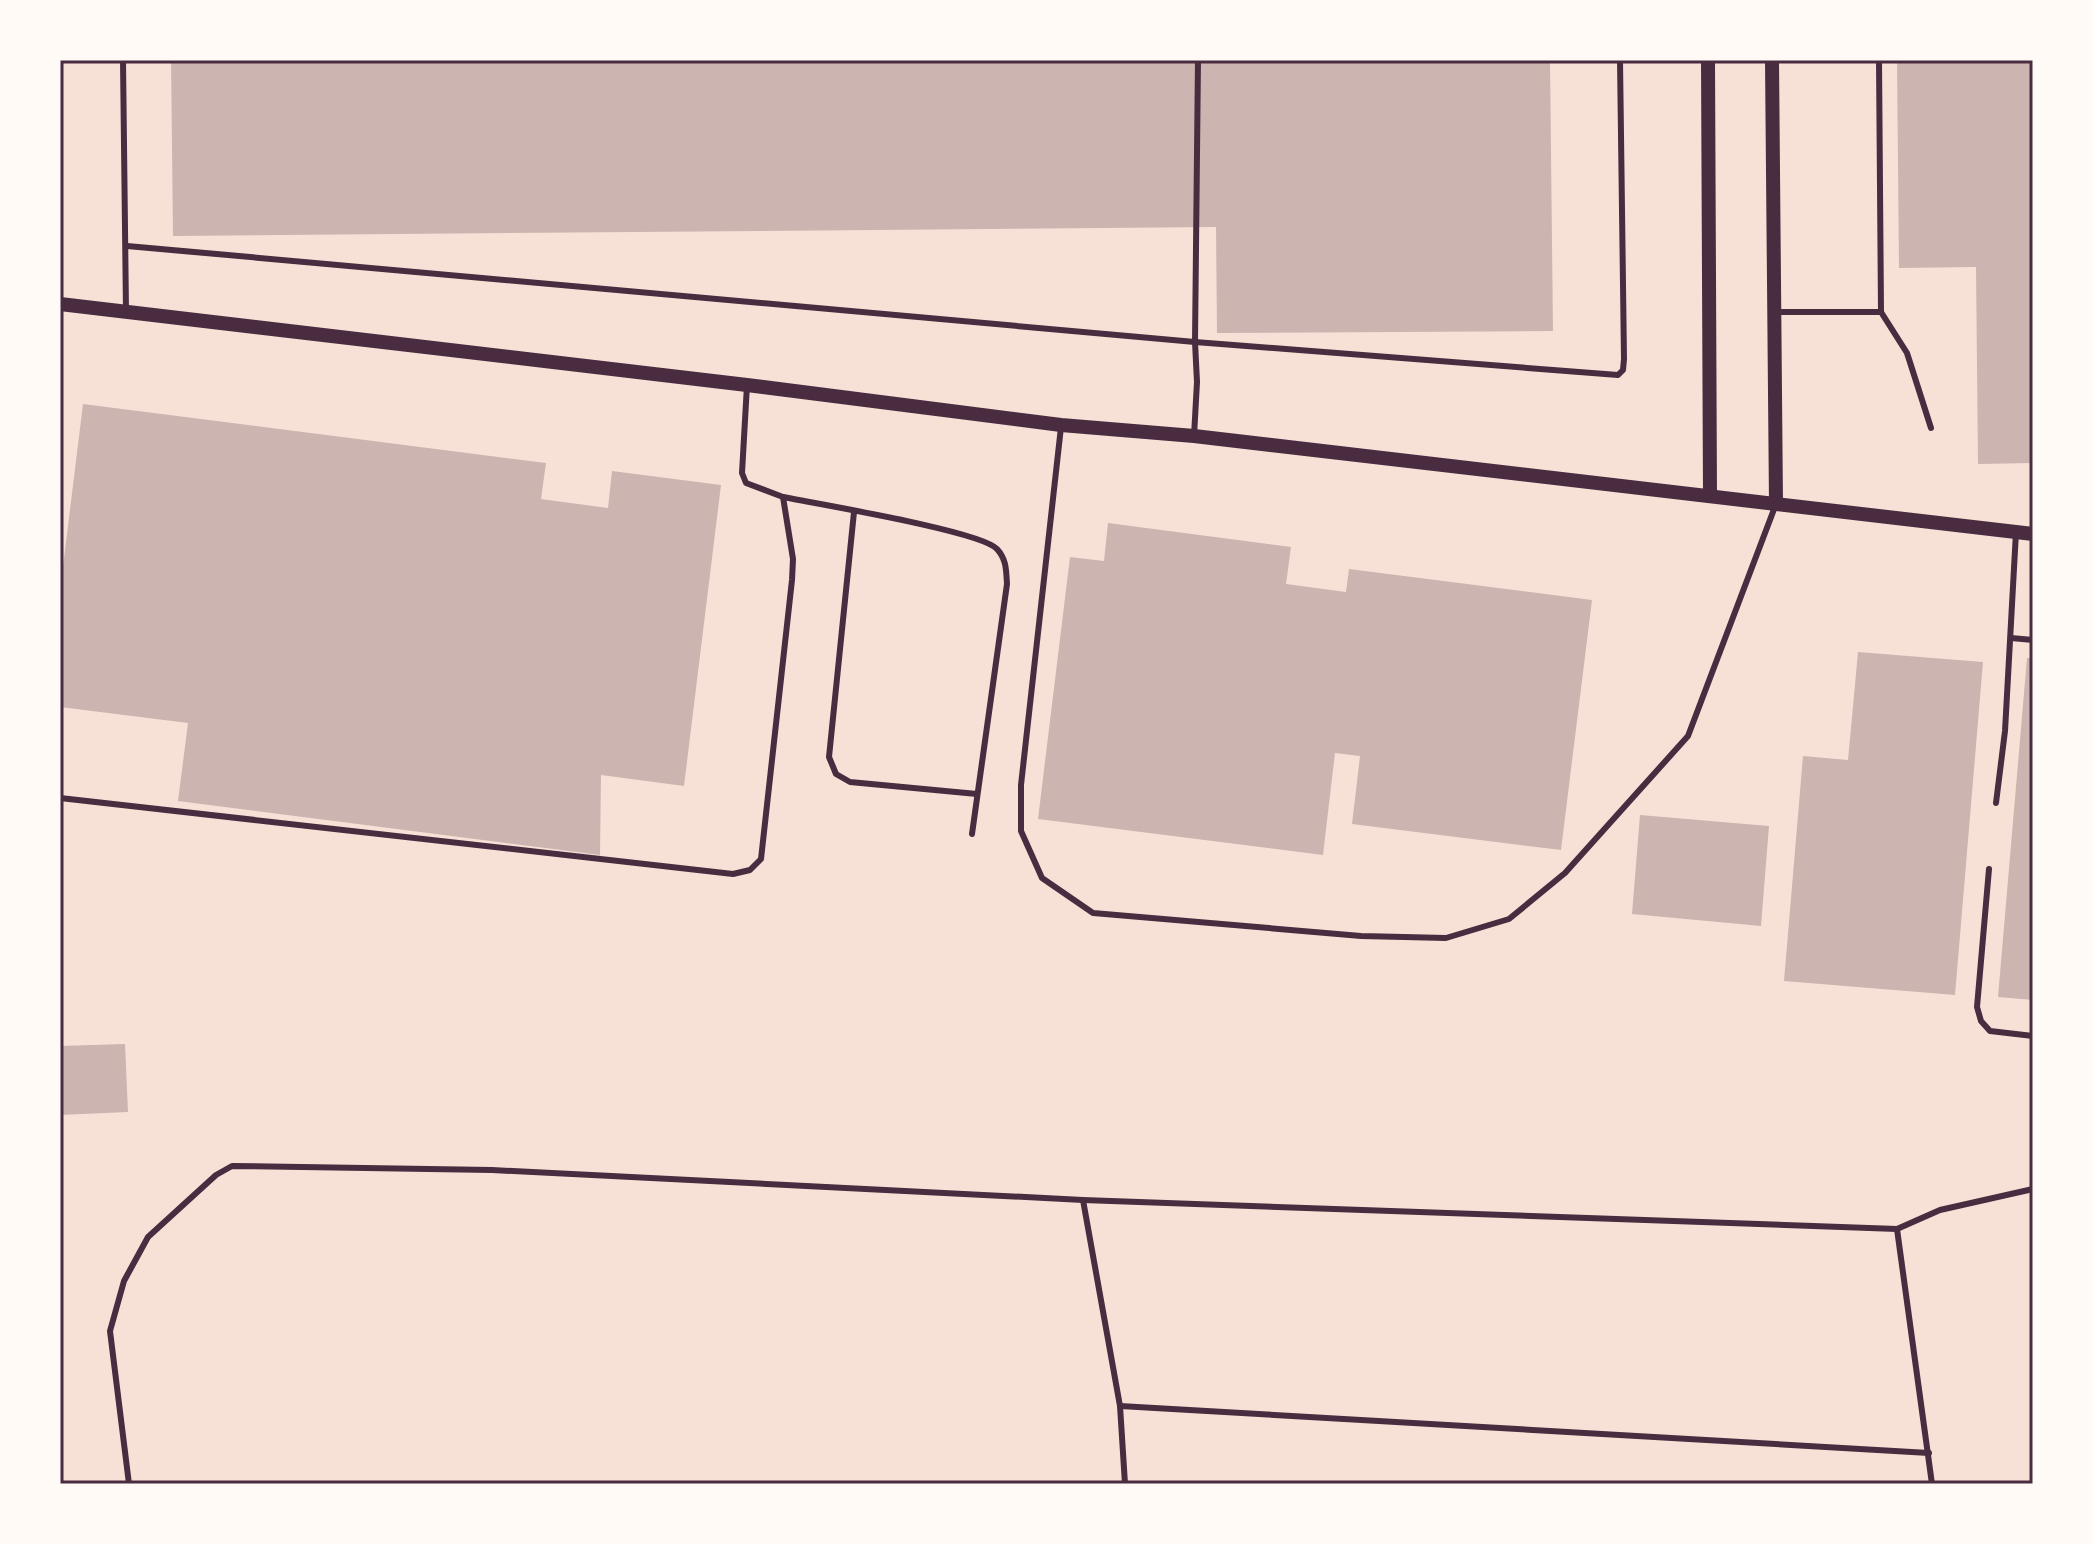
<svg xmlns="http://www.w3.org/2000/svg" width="2093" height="1544" font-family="'Open Sans',sans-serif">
	<rect width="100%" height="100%" fill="#f7e1d7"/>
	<g fill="#ccb4b1">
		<polygon points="171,60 1550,60 1553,331 1217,333 1216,227 173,236"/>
		<polygon points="1897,60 2033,60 2033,463 1978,464 1976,267 1899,268"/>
		<polygon points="83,404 546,463 541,499 608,508 612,471 721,485 684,786 601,775 600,855 178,801 188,723 60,707 60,591"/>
		<polygon points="1108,523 1291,547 1286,584 1346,592 1349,569 1592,600 1561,850 1352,824 1360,756 1335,753 1323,855 1038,819 1070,557 1104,561"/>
		<polygon points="1858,652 1983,662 1955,995 1784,981 1803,756 1848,760"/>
		<polygon points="2027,658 2033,658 2033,1000 1998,997"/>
		<polygon points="1640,815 1769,826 1761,926 1632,914"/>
		<polygon points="125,1044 128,1112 60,1115 60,1046"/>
	</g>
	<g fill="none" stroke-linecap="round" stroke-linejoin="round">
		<g stroke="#4a2c40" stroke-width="6">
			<polyline points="123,60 126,312"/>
			<polyline points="127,246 1195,342 1618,375 1623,370 1624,359 1620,60"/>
			<polyline points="1777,312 1881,312 1879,60"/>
			<polyline points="1881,312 1907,353 1931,428"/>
			<polyline points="1061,427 1021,785 1021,831 1042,878 1093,913 1361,936 1446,938 1509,919 1565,873 1688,736 1776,504"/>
			<polyline points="1194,436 1197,382 1195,342 1198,60"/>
			<path d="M783,497c34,7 198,34 214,52 10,11 9,22 10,35l-35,250"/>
			<polyline points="854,512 829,757 836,774 850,782 977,794"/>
			<polyline points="2011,638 2033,640"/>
			<polyline points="60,798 733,874 750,870 761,859 792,580 793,559 783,497 746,483 742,473 747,385"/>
			<polyline points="1996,803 2005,731 2016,532"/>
			<polyline points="1989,869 1977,1007 1981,1021 1990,1031 2033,1036"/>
			<polyline points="1083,1200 1120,1406 1125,1484"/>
			<polyline points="1897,1229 1932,1484"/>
			<polyline points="1120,1406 1929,1453"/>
			<polyline points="129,1484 110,1331 124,1281 148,1237 216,1175 232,1166 492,1170 1083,1200 1897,1229 1940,1210 2033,1189"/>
		</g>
		<g stroke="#4a2c40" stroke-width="14">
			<polyline points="1708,60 1710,496"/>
			<polyline points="1772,60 1776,504"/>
			<polyline points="60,304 747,385 1061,425 1194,436 2033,534"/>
		</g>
	</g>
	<rect width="2093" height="1544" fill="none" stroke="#fffaf5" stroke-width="124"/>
	<rect x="62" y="62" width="1969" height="1420" fill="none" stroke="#4a2c40" stroke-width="3"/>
</svg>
